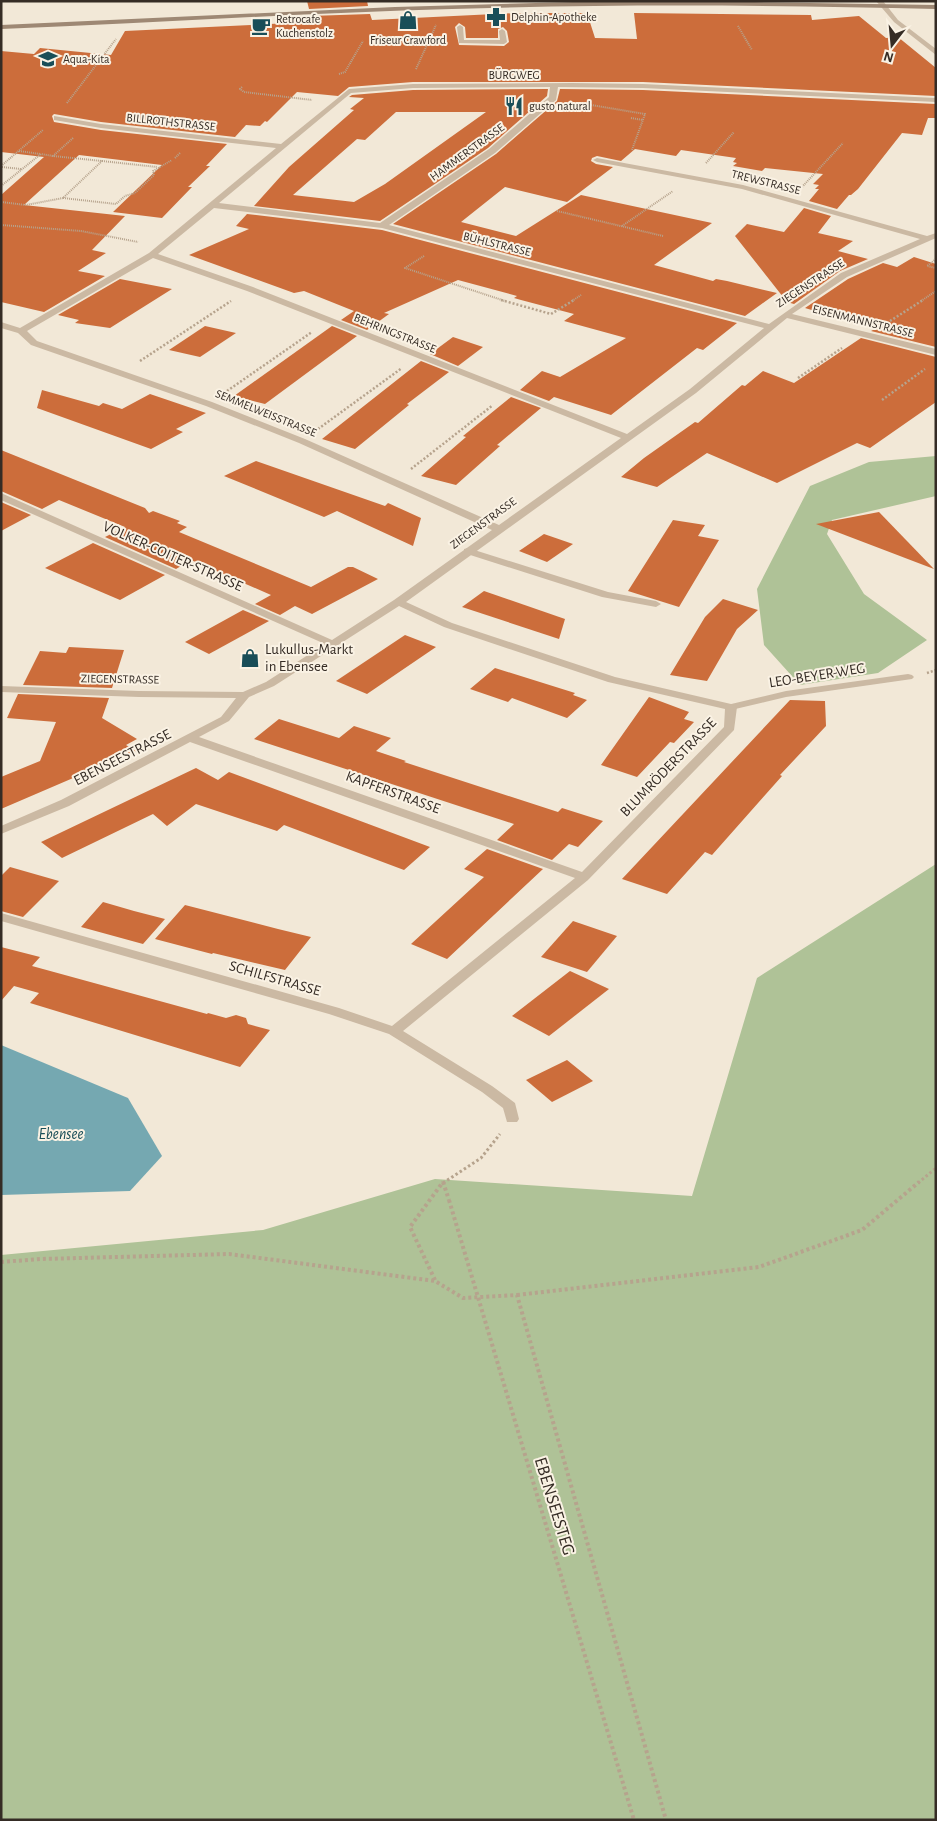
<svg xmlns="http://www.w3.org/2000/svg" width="937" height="1821" font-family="'Alegreya Sans',sans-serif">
	<rect width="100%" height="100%" fill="#f2e8d7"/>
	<g fill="#afc297">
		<polygon points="936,456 936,496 832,520 827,534 864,594 927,640 878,673 800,685 764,645 757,589 810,486 869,462"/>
		<polygon points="936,864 936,1820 1,1820 1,1255 263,1230 435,1179 692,1196 757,978"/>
	</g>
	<polygon fill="#75a8b1" points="1,1045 128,1098 162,1156 130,1191 1,1195"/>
	<g fill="#cc6d3b" fill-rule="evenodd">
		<polygon points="307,1 367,1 368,6 309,9"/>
		<path d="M516,13h71l8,25 42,1 -3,-26 177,2 1,5 47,-4 27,22 12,-1 38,31v28l-293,-14h-230l-64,5 -11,9 -41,-4 -30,30 -2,-1 -5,5 -14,-1 -11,12 -134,-15 -47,-8 -2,2 2,6 47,8 126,14 -21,22h4l-22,21h4l-30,31 -49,-6 49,-47 -83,-10 -55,50 101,11 -33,34 14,3 -28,18 27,5 -61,36 -43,-10v-107l43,-38 -43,-5v-101l33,3 6,-6 71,7 14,-24 186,-9 -1,-6 60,-2 2,6zM459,23l6,4 1,11h32v-9l5,-2 4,4 2,11 -5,4 -45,-1 -4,-18z"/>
		<path d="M548,89l-1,7 -59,52 -108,73 -126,-15 35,-39 65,-57 -4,-1 14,-11 -15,-1 3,-2 61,-5zM396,112h90l-101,72 -31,18 -61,-7 64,-56 8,1z"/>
		<polygon points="560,89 643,90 936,104 936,118 928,118 922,135 902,133 858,189 851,195 849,195 837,209 809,201 819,189 815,189 819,185 813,184 823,174 765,168 762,171 733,166 737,163 733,162 736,158 681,150 676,156 635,149 621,161 597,156 592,158 591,161 596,164 613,167 567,202 505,187 461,222 516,236 581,195 712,223 654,265 713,281 716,279 727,281 777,293 745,316 393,224 496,154 557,101"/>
		<polygon points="804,208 831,216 818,233 853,241 838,251 868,259 840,271 794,304 787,302 735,236 747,224 784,232"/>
		<polygon points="247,214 382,230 737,323 703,350 697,348 611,415 554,397 549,401 520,390 542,371 560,377 626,338 564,321 574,314 521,300 514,298 517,296 458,280 384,313 389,314 367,330 341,320 354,311 304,291 294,293 189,255 249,229 236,226"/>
		<polygon points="914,257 936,264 936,347 871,331 875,329 805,308 848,279 883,263 897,267"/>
		<polygon points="120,279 172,289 110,328 75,323 79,320 58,315"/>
		<polygon points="205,326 236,333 200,357 169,350"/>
		<polygon points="332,326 357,336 265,404 234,396"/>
		<polygon points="453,337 483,347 458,366 430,354"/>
		<polygon points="861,338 936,357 936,402 870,448 857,443 777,483 707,453 657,487 621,477 644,458 695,422 698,423 742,385 745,386 763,371 794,383"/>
		<polygon points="421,361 449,372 407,404 409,405 355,449 322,439"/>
		<polygon points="42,390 99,406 103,403 122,409 150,394 206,413 176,429 183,432 151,449 37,408"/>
		<polygon points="511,397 541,408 497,445 500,446 456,485 421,476 466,437 463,436"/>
		<polygon points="1,450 145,508 149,513 153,511 180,521 177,523 187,527 179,532 311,587 348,567 353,567 378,579 312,614 295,606 280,615 255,604 271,595 191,560 176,569 105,537 125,527 59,500 42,509 1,491"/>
		<polygon points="256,461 385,506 388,503 421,518 413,546 337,511 324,517 224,476"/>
		<polygon points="1,502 31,515 1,531"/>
		<polygon points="879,512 934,569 816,524"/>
		<polygon points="673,520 705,525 698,536 719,540 679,607 628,591"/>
		<polygon points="544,534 573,544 547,562 519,551"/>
		<polygon points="93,543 165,575 120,600 45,568"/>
		<polygon points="484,591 565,619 559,639 462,607"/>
		<polygon points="723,599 758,610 737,629 707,681 670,675 705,617"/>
		<polygon points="243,610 269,621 209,654 185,642"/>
		<polygon points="405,635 436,647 367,694 336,681"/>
		<polygon points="69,647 124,650 112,688 23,685 40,651 66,653"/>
		<polygon points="495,668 575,693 573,695 587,700 567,718 512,698 508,702 470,689"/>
		<polygon points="18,694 109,698 102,718 137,739 126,745 136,751 1,809 1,777 40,761 56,722 7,718"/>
		<polygon points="649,697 689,712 684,719 694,722 674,743 670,742 637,777 601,765"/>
		<polygon points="790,700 825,701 826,726 780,775 782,776 712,855 705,852 667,894 622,879"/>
		<polygon points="279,719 339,738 354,726 391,738 376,751 406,761 404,762 558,812 562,808 603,821 578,847 569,844 552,860 497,840 514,824 254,739"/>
		<polygon points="196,768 218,780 229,772 430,847 404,870 284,825 277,831 196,804 167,826 153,814 62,858 41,842"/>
		<polygon points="487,849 543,869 447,959 411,944 484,877 464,869"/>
		<polygon points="10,867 59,881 23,917 1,911 1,876"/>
		<polygon points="103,902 134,911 165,919 143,944 81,927"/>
		<polygon points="185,905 278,929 311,937 285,970 213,953 212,954 155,939"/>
		<polygon points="573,921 617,936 587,972 541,957"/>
		<polygon points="1,947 40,957 32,966 207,1014 208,1013 226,1018 236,1015 246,1018 248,1024 270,1030 240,1067 30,1003 39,993 14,986 1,1001"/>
		<polygon points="570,971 609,989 549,1036 512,1016"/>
		<polygon points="567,1060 593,1081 552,1102 526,1080"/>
	</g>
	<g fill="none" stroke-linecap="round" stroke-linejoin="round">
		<g stroke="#b6a38d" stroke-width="2" stroke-dasharray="1 1" stroke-linecap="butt">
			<polyline points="738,26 752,50"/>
			<polyline points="416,69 436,25"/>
			<polyline points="339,74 345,72 363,41"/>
			<polyline points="242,87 240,89 244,92 312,100"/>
			<polyline points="67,103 116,39"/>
			<polyline points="585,104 645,114 632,150"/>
			<polyline points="631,118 643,120"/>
			<polyline points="73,138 53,156 102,161 63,198 116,204 125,196 135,193 154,175 153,171 172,160"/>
			<polyline points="19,151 40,154"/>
			<polyline points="175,158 180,153"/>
			<polyline points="102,161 157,167"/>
			<polyline points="706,163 734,132"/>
			<polyline points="1,166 43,130"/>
			<polyline points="2,167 21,169"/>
			<polyline points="1,186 41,154 53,156"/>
			<polyline points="802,187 843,143"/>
			<polyline points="1,202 26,205 63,198"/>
			<polyline points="557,211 663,236"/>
			<polyline points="1,225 81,231 138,242"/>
			<polyline points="622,226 673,191"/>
			<polyline points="424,256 405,268 505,301"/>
			<polyline points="936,259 927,266 936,268"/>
			<polyline points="572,301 581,295"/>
			<polyline points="921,301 936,291"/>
		</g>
		<g stroke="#b6a38d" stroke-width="2.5" stroke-dasharray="2 2" stroke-linecap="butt">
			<polyline points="501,300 551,314 574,300"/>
			<polyline points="890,321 923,300"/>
			<polyline points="140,361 231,301"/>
			<polyline points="798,378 842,348"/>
			<polyline points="227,391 312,332"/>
			<polyline points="882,400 925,369"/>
			<polyline points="318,429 402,368"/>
			<polyline points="411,469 493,405"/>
			<polyline points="927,673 936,670"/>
		</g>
		<g stroke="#b6a38d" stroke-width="3" stroke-dasharray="2.5 2.5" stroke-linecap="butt">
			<polyline points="443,1183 481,1158 500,1134"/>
			<polyline points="918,1183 936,1168"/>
		</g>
		<g stroke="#b6a38d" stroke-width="4" stroke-dasharray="3 3" stroke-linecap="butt">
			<polyline points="443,1182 449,1200"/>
			<polyline points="1,1262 41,1259 229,1254 435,1281 463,1298 517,1295 666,1820"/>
			<polyline points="435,1280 410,1227 443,1182"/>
			<polyline points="517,1295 759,1267 862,1230 919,1182"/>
		</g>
		<g fill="#cbb9a3" fill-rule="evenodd">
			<polygon points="686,1 703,1 705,3 702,5"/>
			<polygon points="460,25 463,27 464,40 500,40 499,31 502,29 505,31 507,42 504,44 459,43 457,27"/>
			<polygon points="468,548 608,592 656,601 661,604 656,607 602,597 464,553 464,549"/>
			<polygon points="908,674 912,675 914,677 912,679 786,697 731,710 725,707 727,705 786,691"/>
		</g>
		<g fill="#cbb9a3" fill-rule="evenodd">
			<polygon points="876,1 883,1 898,20 936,49 936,55 894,22"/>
			<path d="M572,83l71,1 293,14v4l-293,-14 -85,-1 -2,13 -61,53 -106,72 380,99 72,-51 79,-34 -178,-50 -145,-27 -4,-2 4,-2 146,27 184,51 9,-3v5l-89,39 -55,37 144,35v6l-149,-37 -91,75 -290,209 46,21 163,54 116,27 6,3 -3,23 -146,150 -185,151 89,55 23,17 4,16 -2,3h-10l-4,-14 -21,-16 -93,-58 -60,-20 -328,-93v-8l338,95 53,18 183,-148 -385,-136 -121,64 -68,28v-8l60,-26 160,-83 15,-19 -97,-1 -138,-5v-6l138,5 104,1 23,-10 59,-38 -324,-144v-7l331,147 62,-40 98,-70 -193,-87 -93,-37 -175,-61 -13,-12 -17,-5v-6l19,6 129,-75 127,-105 -175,-20 -47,-8v-4l47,8 180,20 68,-55 64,-5zM550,87l-1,10 -60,52 -109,74 -161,-20 132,-110 62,-5zM214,208l168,20 382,100 -74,61 -63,45 -374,-147 -95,-33zM153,258l94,33 374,147 -122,87 -194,-86 -93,-37 -175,-61 -10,-10zM399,606l45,21 164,55 117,27 -1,18 -142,145 -383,-135 30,-16 20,-24 25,-11z"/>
		</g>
		<path fill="#9e8874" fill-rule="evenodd" d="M573,2h181l182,3v4c-162,-4 -323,-5 -484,0 -150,4 -301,14 -451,20v-4l394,-18z"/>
		<polyline stroke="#b6a38d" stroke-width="4" stroke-dasharray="3 3" stroke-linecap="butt" points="449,1200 634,1820"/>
	</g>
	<defs>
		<g id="pharmacy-bare" transform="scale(1.5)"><path d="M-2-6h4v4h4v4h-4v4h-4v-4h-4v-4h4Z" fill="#194e58" stroke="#faf2e4" stroke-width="2.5" paint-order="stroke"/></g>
		<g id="shop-bare" transform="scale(1.5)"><path d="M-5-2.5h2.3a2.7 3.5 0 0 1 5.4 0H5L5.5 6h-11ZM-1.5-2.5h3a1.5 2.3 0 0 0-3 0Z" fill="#194e58" stroke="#faf2e4" stroke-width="2.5" paint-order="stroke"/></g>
		<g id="cafe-bare" transform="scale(1.5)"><path d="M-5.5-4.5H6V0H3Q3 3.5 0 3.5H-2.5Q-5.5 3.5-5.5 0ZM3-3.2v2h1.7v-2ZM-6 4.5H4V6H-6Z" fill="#194e58" stroke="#faf2e4" stroke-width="2.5" paint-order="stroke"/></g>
		<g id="school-bare" transform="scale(1.5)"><path d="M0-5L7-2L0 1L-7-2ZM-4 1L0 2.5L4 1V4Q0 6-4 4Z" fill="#194e58" stroke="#faf2e4" stroke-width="2.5" paint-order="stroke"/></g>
		<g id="restaurant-bare" transform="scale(1.5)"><path d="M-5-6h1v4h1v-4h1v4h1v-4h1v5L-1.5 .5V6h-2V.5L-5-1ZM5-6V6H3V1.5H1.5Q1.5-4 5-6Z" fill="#194e58" stroke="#faf2e4" stroke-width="2.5" paint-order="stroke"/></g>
	</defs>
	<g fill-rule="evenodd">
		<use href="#pharmacy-bare" x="496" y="17"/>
		<use href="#shop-bare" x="408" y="20"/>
		<use href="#cafe-bare" x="261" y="26"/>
		<use href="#school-bare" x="48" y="59"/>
		<use href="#restaurant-bare" x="514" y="106"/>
		<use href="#shop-bare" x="250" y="658"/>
	</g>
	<g text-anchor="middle" stroke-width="4" stroke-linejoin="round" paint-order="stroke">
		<g font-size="12" fill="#352c25" stroke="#faf2e4" text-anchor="start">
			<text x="511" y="21">Delphin-Apotheke</text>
			<text x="276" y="23">Retrocafe<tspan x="276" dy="14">Kuchenstolz</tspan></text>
			<text x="408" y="44" text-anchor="middle">Friseur Crawford</text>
			<text x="63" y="63">Aqua-Kita</text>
			<text x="529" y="110">gusto natural</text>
		</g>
		<g font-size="12" fill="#352c25" stroke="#faf2e4">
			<text x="514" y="79">BÜRGWEG</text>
			<text transform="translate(171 122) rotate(6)" y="4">BILLROTHSTRASSE</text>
			<text transform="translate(467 152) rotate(-36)" y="4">HAMMERSTRASSE</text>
			<text transform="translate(766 182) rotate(14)" y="4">TREWSTRASSE</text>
			<text transform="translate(497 244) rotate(14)" y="4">BÜHLSTRASSE</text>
			<text transform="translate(810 283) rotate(-33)" y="4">ZIEGENSTRASSE</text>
			<text transform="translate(863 321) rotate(14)" y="4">EISENMANNSTRASSE</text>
			<text transform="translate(395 333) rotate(22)" y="4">BEHRINGSTRASSE</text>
			<text transform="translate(266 413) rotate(22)" y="4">SEMMELWEISSTRASSE</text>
			<text transform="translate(483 523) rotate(-36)" y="4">ZIEGENSTRASSE</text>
			<text transform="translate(120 679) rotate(1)" y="4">ZIEGENSTRASSE</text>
		</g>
		<g font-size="15" fill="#352c25" stroke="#faf2e4">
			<text transform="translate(173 556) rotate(24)" y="5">VOLKER-COITER-STRASSE</text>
			<text transform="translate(817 675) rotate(-9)" y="5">LEO-BEYER-WEG</text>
			<text transform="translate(122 757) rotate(-27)" y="5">EBENSEESTRASSE</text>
			<text transform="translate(668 767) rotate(-46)" y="5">BLUMRÖDERSTRASSE</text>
			<text transform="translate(393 792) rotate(20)" y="5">KAPFERSTRASSE</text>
			<text transform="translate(275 978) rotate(16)" y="5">SCHILFSTRASSE</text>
		</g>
		<g font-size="15" fill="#352c25" stroke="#faf2e4" text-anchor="start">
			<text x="265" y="654">Lukullus-Markt<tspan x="265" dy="17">in Ebensee</tspan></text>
		</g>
		<g font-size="16" font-style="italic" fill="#194e58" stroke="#faf2e4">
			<text x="61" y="1139">Ebensee</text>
		</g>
		<g font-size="18" fill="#352c25" stroke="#faf2e4">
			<text transform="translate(555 1506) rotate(73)" y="6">EBENSEESTEG</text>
		</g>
	</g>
	<rect width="937" height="1821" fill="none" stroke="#352c25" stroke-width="5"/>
	<g transform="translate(892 45) rotate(196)" stroke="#faf2e4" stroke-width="4" paint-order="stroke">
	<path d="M0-4L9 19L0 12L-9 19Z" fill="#352c25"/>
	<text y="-8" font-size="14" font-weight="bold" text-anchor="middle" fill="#352c25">N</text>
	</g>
</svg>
